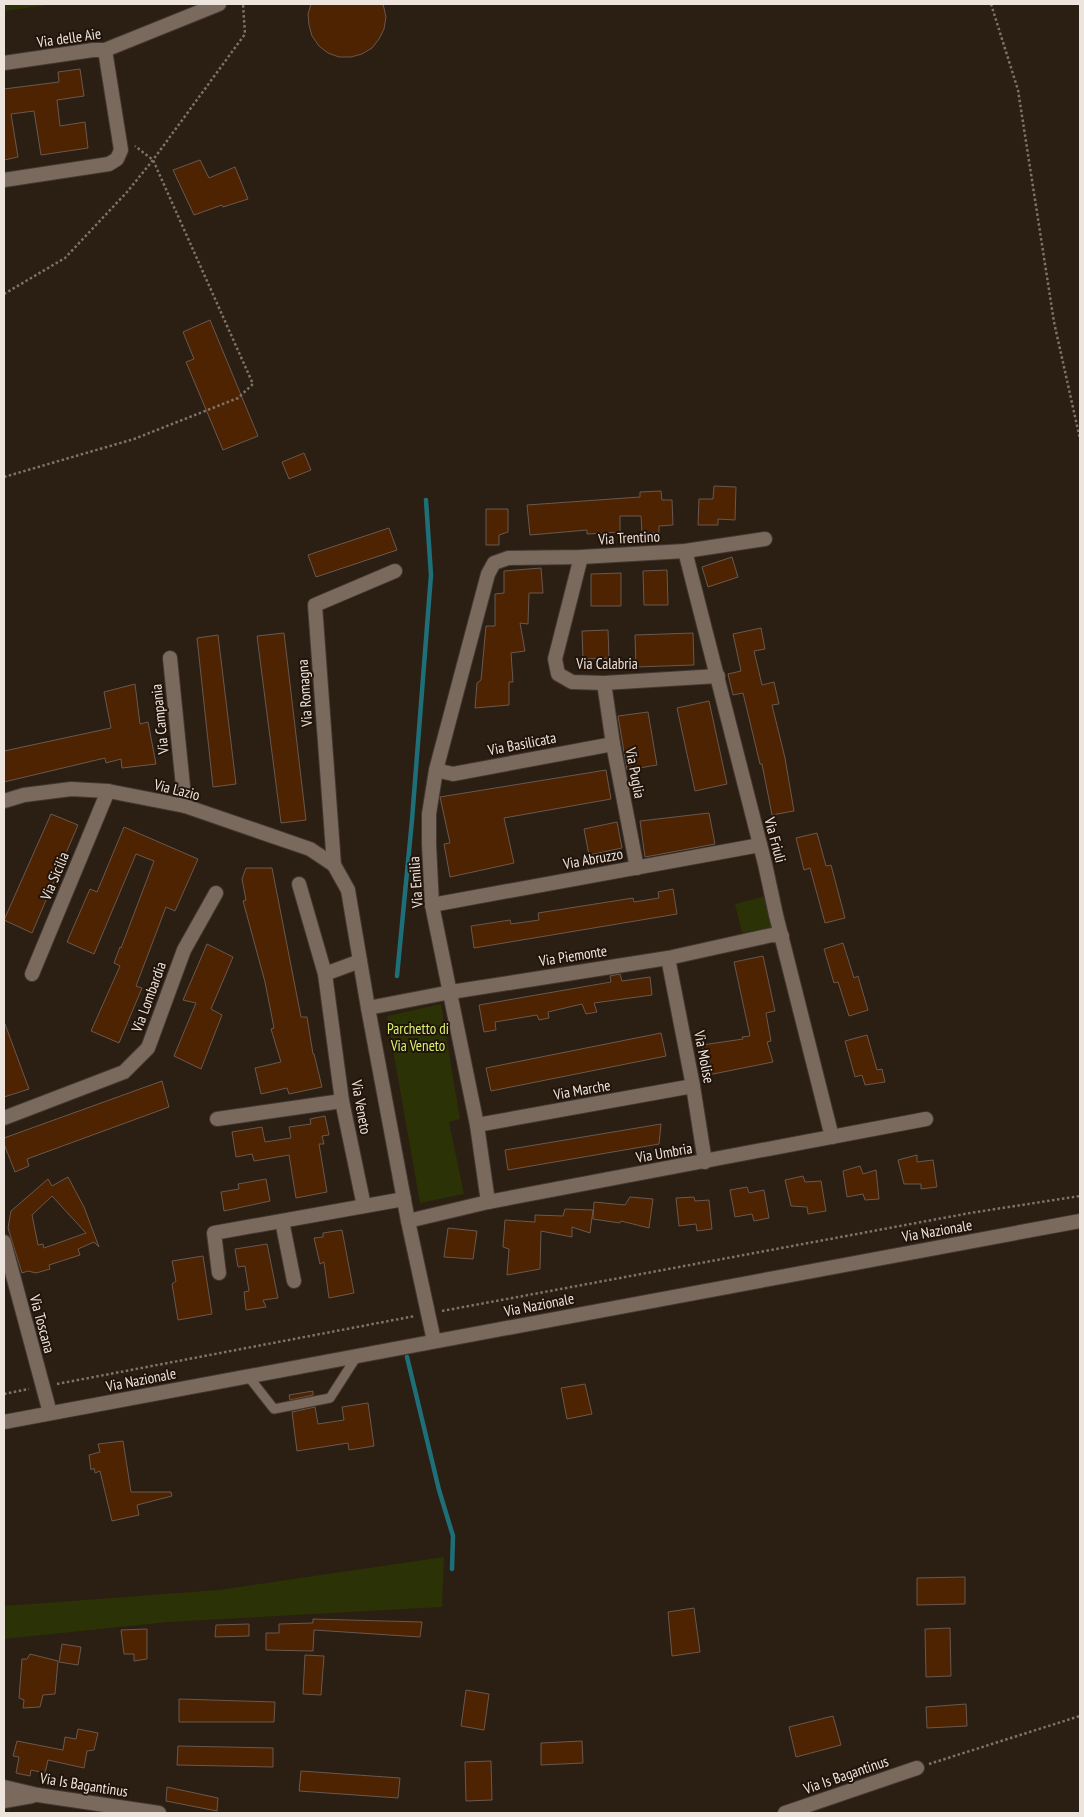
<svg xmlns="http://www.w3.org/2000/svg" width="1084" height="1817" font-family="'PT Sans Narrow',sans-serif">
	<rect width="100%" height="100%" fill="#2b1e13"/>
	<g fill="#2b3205">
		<polygon points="4,4 56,4 4,11"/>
		<polygon points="765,896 773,927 742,933 735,904"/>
		<polygon points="441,1004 460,1119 449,1122 464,1194 420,1203 387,1016"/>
		<polygon points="444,1557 442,1607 168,1622 4,1639 4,1606 219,1590"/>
	</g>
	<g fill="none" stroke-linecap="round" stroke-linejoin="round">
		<g stroke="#1e6f77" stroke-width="4.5">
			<polyline points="397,976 412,820 431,575 426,500"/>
			<polyline points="407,1357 439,1490 453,1536 452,1569"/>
		</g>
	</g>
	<g fill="#4d2302" stroke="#6a584e" fill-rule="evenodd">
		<polygon points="311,4 383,4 386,17 384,29 379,39 372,48 362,54 351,57 339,57 328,53 319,46 312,36 309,25 308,14"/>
		<polygon points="80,69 84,96 57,100 60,126 85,122 88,148 41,155 34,111 11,114 18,157 4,160 4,89 59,82 58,72"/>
		<polygon points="200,160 209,178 235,167 248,199 223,207 222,205 194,215 173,170"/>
		<polygon points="210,320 258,436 223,450 186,362 194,359 183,332"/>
		<polygon points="304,453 311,470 289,479 282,462"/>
		<polygon points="714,486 736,487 735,520 718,519 718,525 698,525 699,499 713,499"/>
		<polygon points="661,491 662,500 672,500 673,525 659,526 659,533 642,533 641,516 620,516 620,532 587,534 587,530 530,535 527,505 640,497 640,492"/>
		<polygon points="486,509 508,509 508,532 499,535 499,545 486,545"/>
		<polygon points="389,528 397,550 316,577 308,555"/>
		<polygon points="732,557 738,577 708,587 702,567"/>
		<polygon points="541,568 543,593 529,593 528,624 520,623 525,651 511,653 513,682 509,682 509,705 475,708 477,683 481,680 486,626 495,626 495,594 504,593 504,571"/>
		<polygon points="667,570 668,605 644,605 643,571"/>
		<polygon points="621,573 621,606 591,606 591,574"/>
		<polygon points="761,628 765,649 754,651 762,685 774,682 779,704 772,705 785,758 794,811 772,815 762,764 760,764 743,693 733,695 728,674 741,671 733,634"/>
		<polygon points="608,630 609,658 583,659 582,631"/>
		<polygon points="284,633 306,820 281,823 257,636"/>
		<polygon points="693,633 694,665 636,667 635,635"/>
		<polygon points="218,635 236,784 213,787 197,638"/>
		<polygon points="135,684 140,724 148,722 156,764 122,768 121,759 106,763 105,758 4,782 4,751 111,728 104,692"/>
		<polygon points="709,701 727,784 695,791 677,708"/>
		<polygon points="648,712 657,765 627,770 618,716"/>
		<polygon points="606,770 611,799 504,818 514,863 450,877 444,844 450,843 440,797"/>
		<polygon points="709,813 715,844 645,857 640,821"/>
		<polygon points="51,814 78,825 32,933 4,920"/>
		<polygon points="617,822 622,848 589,855 584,829"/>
		<polygon points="124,827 198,859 175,911 166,907 136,986 142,988 119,1043 91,1031 120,966 114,963 120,947 121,948 154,861 136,854 94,954 67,942 90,889 97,892"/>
		<polygon points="817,833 826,866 831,865 845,918 825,923 810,868 804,870 796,838"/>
		<polygon points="246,868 272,868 301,1017 307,1017 313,1054 314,1054 322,1087 289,1094 287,1088 261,1094 255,1068 281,1062 271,1029 274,1028 265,982 243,901 246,900 242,879"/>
		<polygon points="673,889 677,914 474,948 471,926 510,920 511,924 539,920 538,913 633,898 634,902 659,898 658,892"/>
		<polygon points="843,943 854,978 858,976 868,1010 849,1016 838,982 834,983 824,949"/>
		<polygon points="207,944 233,957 211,1009 222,1015 201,1069 174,1056 196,1003 183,1000"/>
		<polygon points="763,956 775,1011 766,1013 771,1041 767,1042 773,1062 708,1075 702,1045 743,1039 742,1037 750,1036 734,962"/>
		<polygon points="620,974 622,981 650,977 652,995 594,1003 597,1012 586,1014 582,1004 548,1012 549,1018 539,1020 537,1015 495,1022 496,1030 484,1032 479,1005 611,982 610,976"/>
		<polygon points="5,1024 29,1089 4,1097 4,1025"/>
		<polygon points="661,1033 666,1056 491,1091 486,1068"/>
		<polygon points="867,1035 877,1070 882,1069 885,1082 865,1085 862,1075 855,1077 845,1041"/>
		<polygon points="162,1081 169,1107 27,1159 29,1166 15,1172 4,1144 4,1138"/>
		<polygon points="325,1116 329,1135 322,1136 324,1144 319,1144 327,1192 296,1198 289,1155 254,1161 252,1154 236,1157 232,1132 262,1127 265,1142 291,1138 289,1127 311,1124 310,1119"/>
		<polygon points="661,1124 659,1144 508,1170 505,1150"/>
		<polygon points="917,1155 917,1162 933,1160 937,1187 921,1189 921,1184 904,1184 898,1160"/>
		<polygon points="860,1166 863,1174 876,1170 879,1199 865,1200 863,1194 847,1197 843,1171"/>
		<polygon points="803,1176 805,1182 821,1181 826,1211 808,1214 807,1207 791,1206 785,1180"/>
		<path d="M68,1177l16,30 15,40 -5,-5 -16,7 2,6 -31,10 1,4 -14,4 -8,-2 -6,2 -14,-45 3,-17 37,-32 4,7zM52,1196l34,37 -42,15 -1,-4 -5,1 -6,-30z"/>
		<polygon points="266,1179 270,1201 224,1211 221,1192 239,1189 238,1184"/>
		<polygon points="747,1187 749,1193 764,1190 769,1218 754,1221 752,1214 735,1217 730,1190"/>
		<polygon points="630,1197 653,1199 649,1228 621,1221 620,1223 593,1219 594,1202 625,1205"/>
		<polygon points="694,1197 695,1201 709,1200 712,1229 697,1231 696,1224 679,1226 676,1198"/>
		<polygon points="565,1209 593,1210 590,1233 572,1227 572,1237 541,1231 540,1269 507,1275 509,1249 503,1247 505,1220 535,1222 535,1215 563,1216"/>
		<polygon points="448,1228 477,1231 473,1259 444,1257"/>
		<polygon points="342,1230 354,1293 329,1298 324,1262 320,1264 314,1238 323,1237 323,1233"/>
		<polygon points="267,1244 278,1298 263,1300 266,1307 246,1310 244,1292 249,1291 245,1266 238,1267 235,1249"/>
		<polygon points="203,1256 212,1314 178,1320 172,1284 176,1281 172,1261"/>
		<polygon points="585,1384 592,1414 567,1419 561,1388"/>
		<polygon points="313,1391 313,1395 290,1400 289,1395"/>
		<polygon points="368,1403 374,1446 349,1450 348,1443 297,1451 292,1412 315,1407 318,1424 344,1420 342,1407"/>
		<polygon points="123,1441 131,1492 171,1492 172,1496 137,1505 139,1515 112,1521 100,1471 95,1473 94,1468 91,1470 89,1455 100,1452 98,1444"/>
		<polygon points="965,1577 965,1604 917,1605 917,1578"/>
		<polygon points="694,1608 700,1652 672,1656 668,1612"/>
		<polygon points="313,1619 422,1622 420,1637 314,1630 313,1651 266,1650 266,1633 279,1633 279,1624 313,1623"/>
		<polygon points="249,1624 249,1636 215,1637 216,1625"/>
		<polygon points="950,1628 951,1676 926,1677 925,1629"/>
		<polygon points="147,1629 147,1659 134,1661 134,1654 124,1654 121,1630"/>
		<polygon points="62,1644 81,1647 78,1665 59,1662"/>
		<polygon points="30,1654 58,1661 55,1694 43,1695 40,1707 23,1708 24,1700 19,1698 22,1659 27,1659"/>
		<polygon points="305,1655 324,1656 321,1695 303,1694"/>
		<polygon points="466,1690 489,1694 484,1730 461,1726"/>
		<polygon points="179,1699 275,1702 274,1722 179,1722"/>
		<polygon points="966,1704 967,1726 927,1728 926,1707"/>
		<polygon points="833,1716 841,1745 796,1757 789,1727"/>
		<polygon points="78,1729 98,1733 94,1750 87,1751 84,1768 48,1760 45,1773 31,1770 30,1776 16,1773 19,1757 13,1756 17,1741 63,1750 65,1737 76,1739"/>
		<polygon points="582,1741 583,1763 541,1765 541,1743"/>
		<polygon points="178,1746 273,1748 273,1767 177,1765"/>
		<polygon points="491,1761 492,1800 466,1801 465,1762"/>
		<polygon points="301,1771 400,1778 398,1798 299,1791"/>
		<polygon points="167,1787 218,1798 217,1811 166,1801"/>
	</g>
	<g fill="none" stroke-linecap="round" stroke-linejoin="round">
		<g stroke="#433832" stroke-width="11">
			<polyline id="service" points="248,1376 274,1409 330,1398 357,1356"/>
		</g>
		<g stroke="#433832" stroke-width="16">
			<g id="minor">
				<polyline points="4,63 93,50 105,50 219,4"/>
				<polyline points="4,180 109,164 117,159 121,150 105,50"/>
				<polyline points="685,551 765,864 776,915 832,1137"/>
				<polyline points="581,557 555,659 558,674 572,682 604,683 718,676"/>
				<polyline points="395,571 315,605 334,865 348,890 368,1008 408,1221 434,1341"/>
				<polyline points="170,658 185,806"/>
				<polyline points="604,683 613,744 637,868"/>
				<polyline points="436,770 453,774 613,744"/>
				<polyline points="4,801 24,795 71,789 108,791 185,806 310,849 334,865"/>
				<polyline points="299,884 325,974"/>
				<polyline points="432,905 760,845"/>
				<polyline points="668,958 693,1086 705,1162"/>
				<polyline points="360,961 325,974 342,1101 364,1206"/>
				<polyline points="32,974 108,791"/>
				<polyline points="368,1008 451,992 668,958 772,935 782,936"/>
				<polyline points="4,1118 124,1072 148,1048 184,950 216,893"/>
				<polyline points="217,1119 342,1101"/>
				<polyline points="477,1125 693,1086"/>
				<polyline points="488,1202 477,1125 432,905 429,844 429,814 436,770 488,574 494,563 508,558 581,557 685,551 765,539"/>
				<polyline points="282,1221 294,1281"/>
				<polyline points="408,1221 488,1202 926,1119"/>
				<polyline points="4,1242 50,1413"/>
				<polyline points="219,1273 214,1233 404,1199"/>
				<polyline points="785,1813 917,1768"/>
			</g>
		</g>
		<g stroke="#433832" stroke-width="16">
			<g id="tertiary">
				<polyline points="4,1787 38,1795 159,1813"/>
				<polyline points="4,1801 32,1796"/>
			</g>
		</g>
		<g stroke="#433832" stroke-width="16">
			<polyline id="secondary" points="4,1422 1080,1221"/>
		</g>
		<g stroke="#7e7369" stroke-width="2.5" stroke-dasharray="2.5 2.5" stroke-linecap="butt">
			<polyline points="991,4 1018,90 1054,322 1080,439"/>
			<polyline points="4,294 65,258 127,192 153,160 245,34 243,4"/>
			<polyline points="4,477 134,439 238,398 253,384 153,160 135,146"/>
			<polyline points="442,1311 970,1213 1080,1196"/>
			<polyline points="57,1384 415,1316"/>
			<polyline points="4,1394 29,1389"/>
			<polyline points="929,1764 1080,1716"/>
		</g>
		<use href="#service" stroke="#7a6a5d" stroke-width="9"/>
		<use href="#minor" stroke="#7a6a5d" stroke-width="14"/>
		<use href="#tertiary" stroke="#7a6a5d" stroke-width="14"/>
		<use href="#secondary" stroke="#7a6a5d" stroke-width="14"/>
	</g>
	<g text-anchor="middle" stroke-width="4" stroke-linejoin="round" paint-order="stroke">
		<g font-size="15" fill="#ede4dd" stroke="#21140a">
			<text transform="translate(69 38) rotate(-8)" y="5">Via delle Aie</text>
			<text transform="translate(629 538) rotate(-3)" y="5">Via Trentino</text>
			<text x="607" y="669">Via Calabria</text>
			<text transform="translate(305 693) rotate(-94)" y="5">Via Romagna</text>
			<text transform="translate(160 719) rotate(-96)" y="5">Via Campania</text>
			<text transform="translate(522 744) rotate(-11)" y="5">Via Basilicata</text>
			<text transform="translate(635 773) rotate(79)" y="5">Via Puglia</text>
			<text transform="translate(177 790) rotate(14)" y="5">Via Lazio</text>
			<text transform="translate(775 840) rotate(75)" y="5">Via Friuli</text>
			<text transform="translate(593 859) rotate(-10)" y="5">Via Abruzzo</text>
			<text transform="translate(55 876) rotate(-67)" y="5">Via Sicilia</text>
			<text transform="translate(416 882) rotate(-94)" y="5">Via Emilia</text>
			<text transform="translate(573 956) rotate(-9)" y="5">Via Piemonte</text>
			<text transform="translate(149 997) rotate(-70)" y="5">Via Lombardia</text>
			<text transform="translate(704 1057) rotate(79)" y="5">Via Molise</text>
			<text transform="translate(582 1090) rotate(-10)" y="5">Via Marche</text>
			<text transform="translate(361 1107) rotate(80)" y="5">Via Veneto</text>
			<text transform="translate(664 1153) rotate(-10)" y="5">Via Umbria</text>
			<text transform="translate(937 1231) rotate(-10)" y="5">Via Nazionale</text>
			<text transform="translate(539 1305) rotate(-11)" y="5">Via Nazionale</text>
			<text transform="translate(42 1324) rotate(75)" y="5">Via Toscana</text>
			<text transform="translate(141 1380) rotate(-11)" y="5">Via Nazionale</text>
			<text transform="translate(846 1775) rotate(-19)" y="5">Via Is Bagantinus</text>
			<text transform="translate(84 1785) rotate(9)" y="5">Via Is Bagantinus</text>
		</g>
		<g font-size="15" fill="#d8f070" stroke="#21140a">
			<text x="418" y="1034">Parchetto di<tspan x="418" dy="17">Via Veneto</tspan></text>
		</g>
	</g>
	<rect width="1084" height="1817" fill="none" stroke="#ede4dd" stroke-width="10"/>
</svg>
